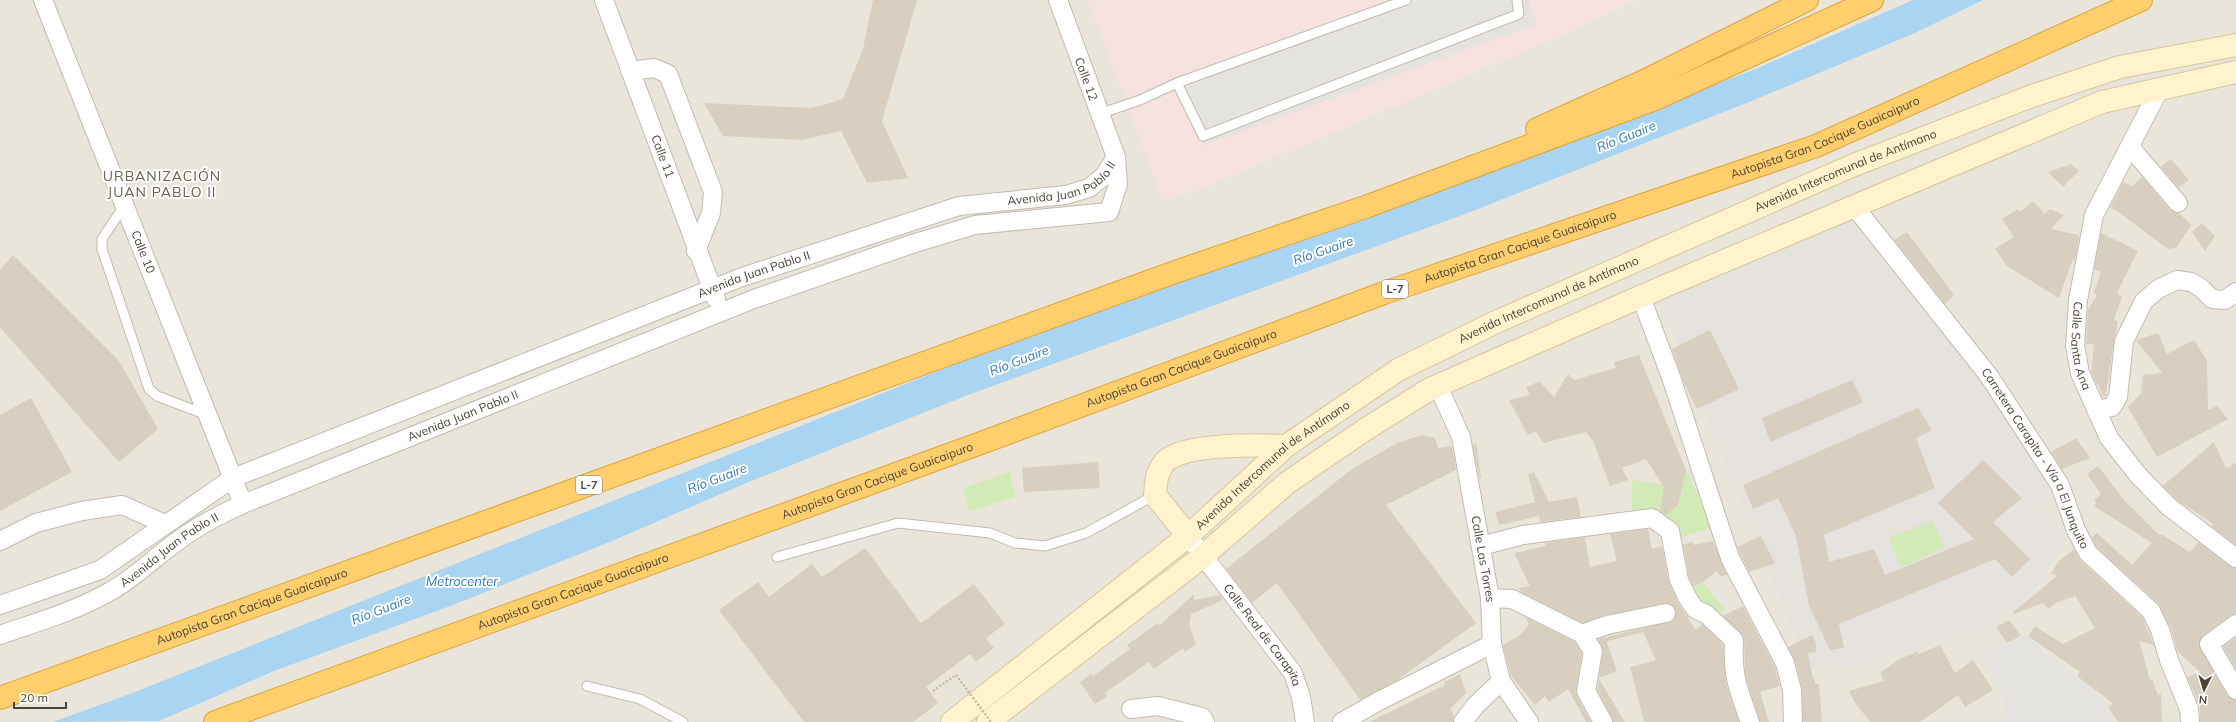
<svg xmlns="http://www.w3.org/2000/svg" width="2236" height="722" font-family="Mulish,sans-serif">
	<rect width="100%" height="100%" fill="#f6f3ec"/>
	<rect fill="#eae5da" x="0" y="0" width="2236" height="722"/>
	<polygon fill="#e6e2dd" points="1854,206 2063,477 2039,509 2067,538 2032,597 1987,626 1851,669 1812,666 1789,621 1656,290"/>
	<polygon fill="#f6e3e0" points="1088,0 1637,0 1570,32 1486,68 1209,186 1163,201"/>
	<g fill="#d2eab5" fill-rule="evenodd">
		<path d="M1687,471l25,56 -38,12 -42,-24v-35l31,5zM1664,486l18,1 -4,18 -8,7 -10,-1z"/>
		<polygon points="1010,472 1015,497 969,512 963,488"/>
		<polygon points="1933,521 1944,548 1901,567 1888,537"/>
		<polygon points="1703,582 1725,610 1704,616 1683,590"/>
	</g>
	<g fill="#e5e3e0">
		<polygon points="1396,0 1528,0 1537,24 1201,146 1176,80"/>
		<polygon points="2027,634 2044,652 2094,689 2114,722 2008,722 2001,692 1991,668 1981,655 2000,640 2010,645"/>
	</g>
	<polygon fill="#a9d4f2" points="1913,0 1983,0 1917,32 1749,102 1465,214 968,395 751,481 612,541 453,605 274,671 159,721 53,722 135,692 968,359 1472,178 1758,68"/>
	<g fill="#d8cfc1">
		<polygon points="873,0 917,0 882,121 908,178 867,183 841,131 802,140 723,136 704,103 812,108 843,99 863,49"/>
		<polygon points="2171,159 2189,180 2179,188 2161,167"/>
		<polygon points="2071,164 2079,171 2063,187 2048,172"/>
		<polygon points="2142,177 2170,210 2179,213 2191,225 2176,248 2168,249 2117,211 2110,208 2123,182 2132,186"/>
		<polygon points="2033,201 2045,214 2050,209 2064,215 2051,229 2079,235 2075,260 2073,259 2059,298 2007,266 1995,249 2014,237 2002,219 2018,209 2020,212"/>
		<polygon points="2202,223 2215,236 2205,251 2192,232"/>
		<polygon points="1907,232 1954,295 1945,304 1894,240"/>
		<polygon points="2101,233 2138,251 2117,293 2122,297 2114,319 2118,322 2114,340 2106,396 2102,396 2098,384 2096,383 2091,371 2094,344 2086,344 2088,310 2097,295 2094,293 2101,272 2094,269"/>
		<polygon points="13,255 119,361 158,429 119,462 0,327 0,270"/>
		<polygon points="1710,330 1739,389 1697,409 1683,381 1672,349"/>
		<polygon points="2158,333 2167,354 2194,340 2207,361 2208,410 2217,406 2228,419 2157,457 2128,407 2141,393 2143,375 2162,373 2136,340"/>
		<polygon points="1639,355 1686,470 1678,505 1666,515 1660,511 1664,487 1646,459 1622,468 1628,480 1610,486 1593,441 1586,432 1544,443 1535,431 1528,435 1509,400 1530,395 1526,388 1539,381 1554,397 1568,374 1574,380 1616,368 1614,362"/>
		<polygon points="1852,380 1863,402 1770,442 1762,418"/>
		<polygon points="31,398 72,472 0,511 0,415"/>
		<polygon points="1918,408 1932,430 1916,438 1935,488 1824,535 1829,562 1874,549 1885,575 1974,539 1938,503 1983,460 2022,498 1993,522 2030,559 2012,577 1995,559 1839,624 1844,648 1830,650 1809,606 1796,536 1778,498 1753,509 1743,485"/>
		<polygon points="1422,435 1435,438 1438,448 1452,446 1456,470 1386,505 1476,623 1396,681 1360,700 1277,583 1252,603 1226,569 1352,469 1397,443"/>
		<polygon points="2076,438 2090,458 2062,469 2051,452"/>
		<polygon points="2214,442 2226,468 2236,463 2236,545 2212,527 2214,524 2178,501 2163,486"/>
		<polygon points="1476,443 1481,478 1479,478 1473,444"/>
		<polygon points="1098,462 1100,488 1024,492 1022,468"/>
		<polygon points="2098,466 2124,500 2159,535 2161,534 2190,552 2198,542 2230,566 2236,568 2236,614 2230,616 2203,636 2199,644 2227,695 2236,700 2236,722 2200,722 2200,705 2187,677 2200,672 2178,652 2170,626 2158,603 2096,547 2092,537 2097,533 2132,565 2152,543 2094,506 2096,502 2094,500 2101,494 2087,474"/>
		<polygon points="1534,472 1549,502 1577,497 1581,517 1540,522 1539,516 1499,525 1495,512 1535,502 1528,474"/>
		<polygon points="1648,529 1652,549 1662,546 1669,582 1678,603 1696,630 1702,624 1723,644 1726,684 1739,722 1644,722 1630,667 1656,660 1643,632 1608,641 1607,643 1617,671 1599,678 1603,652 1598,639 1673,621 1676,611 1670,603 1605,615 1583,623 1521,592 1519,588 1530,586 1514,553 1546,546 1545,543 1585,537 1590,567 1617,561 1610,534"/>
		<polygon points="1761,536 1775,563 1749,572 1737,547"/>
		<polygon points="1713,541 1727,575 1721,576 1716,571 1703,582 1693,586 1689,577 1683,545 1692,542 1694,545"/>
		<polygon points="865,548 921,623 974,584 1005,624 986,638 994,648 976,662 970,654 926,687 938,703 913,722 804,722 719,610 758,582 769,597 812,564 822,577"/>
		<polygon points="2074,549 2081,561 2142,617 2154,645 2139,641 2150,680 2152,679 2158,695 2161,694 2162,722 2118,722 2108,707 2114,704 2077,676 2080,672 2028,636 2035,626 2063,644 2095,628 2075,596 2056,603 2049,609 2043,603 2014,614 2013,612 2057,576 2051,573 2059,561"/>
		<polygon points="1194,594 1194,600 1220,595 1223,600 1191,614 1189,625 1196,644 1185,652 1183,648 1154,669 1149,662 1105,693 1107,696 1095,704 1080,682 1091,674 1093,676 1130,649 1127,645 1158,623 1160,625"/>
		<polygon points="1743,606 1775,667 1780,686 1760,692 1769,722 1760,722 1749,688 1745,672 1744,636 1723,616"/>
		<polygon points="1526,618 1575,642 1582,653 1576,690 1577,696 1591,722 1586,722 1568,689 1549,702 1545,696 1535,705 1511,676 1503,645 1519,636 1529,625"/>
		<polygon points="2009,620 2021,636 2007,643 1996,627"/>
		<polygon points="1812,635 1816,643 1816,652 1808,653 1813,679 1815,679 1815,684 1819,684 1822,722 1803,722 1802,688 1795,660 1788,647"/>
		<polygon points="2236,637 2236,669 2223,647"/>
		<polygon points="1940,645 1955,673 1973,660 1993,690 1965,707 1958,695 1920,722 1870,722 1854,701 1849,691 1884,681 1880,673 1898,660 1916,652 1919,654"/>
		<polygon points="1460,674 1466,693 1450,709 1454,716 1453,722 1369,722 1445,685 1444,682"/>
		<polygon points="1599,679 1625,722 1613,722 1597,689"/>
	</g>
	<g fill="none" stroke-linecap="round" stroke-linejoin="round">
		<g stroke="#c2bbae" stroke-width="11">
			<g id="service">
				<polyline points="1177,83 1203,136 1519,14 1517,0"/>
				<polyline points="1099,114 1140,100 1177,83 1406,0"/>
				<polyline points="124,206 102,239 102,249 149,389 157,396 207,415"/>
				<polyline points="777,557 898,523 990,533 1015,543 1045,546 1086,533 1155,495"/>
				<polyline points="587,686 640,699 683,722"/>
			</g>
		</g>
		<g stroke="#c2bbae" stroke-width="20">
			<g id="minor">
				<path id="s1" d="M43,0l200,504"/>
				<path id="s2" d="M604,0l112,299"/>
				<polyline points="630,71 654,68 668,74 713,192 711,213 696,251"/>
				<path id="s3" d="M2159,90l-65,125 -16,85 -3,46 5,27 29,65 29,37 30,31 68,52"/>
				<polyline points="2131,148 2178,203"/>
				<path id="s4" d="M1854,206l135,170 71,109 16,45 12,23 63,58 9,19 9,30 20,49 1,13"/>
				<polyline points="1641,297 1671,377 1730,558 1785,663 1792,690 1793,722"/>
				<path id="s5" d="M1438,386l23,51 29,161 2,46 9,37 -26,25 -12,16"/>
				<polyline points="2096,410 2112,407 2118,397 2124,341 2144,301 2158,289 2177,280 2191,282 2201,288 2212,299 2225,300 2236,292"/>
				<path id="s6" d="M1188,536l105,137 8,24 4,25"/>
				<polyline points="0,541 36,523 82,511 122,505 165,524"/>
				<path d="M1481,546l42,-11 129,-17 18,13 9,49 8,17 8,12 11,5 28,26c-2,36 4,49 16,82"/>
				<polyline points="1490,598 1512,599 1582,634 1593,651 1586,691 1603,722"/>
				<path id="s7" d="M0,605l100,-35 133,-92 509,-201 217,-71 107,-11 23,-7 15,-12 12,-19"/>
				<polyline points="2236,624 2209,644 2236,690"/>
				<polyline points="1582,634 1607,625 1666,613"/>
				<path id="s8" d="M0,635c37,-13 76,-24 111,-44 25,-14 45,-35 68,-51 20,-15 42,-26 64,-36l511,-205 158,-55 63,-19 134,-13 9,-28 -2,-27 -58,-157"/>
				<polyline points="1501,681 1529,722"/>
				<polyline points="1131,709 1158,706 1202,717 1205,722"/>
				<polyline points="1342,722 1379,701 1492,644"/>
			</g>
		</g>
		<g stroke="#d6c79b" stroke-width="24">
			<g id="secondary">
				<path d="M1188,536l-33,-41c1,-12 1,-22 9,-32 15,-20 97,-18 122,-17"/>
				<path id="s9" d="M952,722l236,-186 98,-90 112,-76 98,-48 358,-157 178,-69 88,-29 116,-22"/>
				<polyline points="988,722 1202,557 1287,483 1366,429 1430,389 1672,283 2102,102 2236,72"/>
			</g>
		</g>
		<g stroke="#e0a43c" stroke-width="24">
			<g id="motorway">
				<polyline points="1537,129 1642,82 1807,0"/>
				<path id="s10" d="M0,698l1178,-427 190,-65 287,-107 217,-99"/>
				<path id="s11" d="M215,722l766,-279 403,-150 432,-147 325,-146"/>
			</g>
		</g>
		<polyline stroke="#c4b79f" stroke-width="2.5" stroke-dasharray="2 2" stroke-linecap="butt" points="933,691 956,675"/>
		<use href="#service" stroke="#fff" stroke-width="9"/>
		<use href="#minor" stroke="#fff" stroke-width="18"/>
		<use href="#secondary" stroke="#fff3cd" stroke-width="22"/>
		<use href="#motorway" stroke="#ffcf6e" stroke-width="22"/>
		<polyline stroke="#c4b79f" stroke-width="2.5" stroke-dasharray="2 2" stroke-linecap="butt" points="956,675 991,722"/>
	</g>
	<g text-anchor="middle" stroke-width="4" stroke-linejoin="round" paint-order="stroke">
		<g fill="#fff" stroke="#817c74" stroke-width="1">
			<rect x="1382" y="280" width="26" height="18" rx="3"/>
			<rect x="576" y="476" width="26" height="18" rx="3"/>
		</g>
		<g font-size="11" font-weight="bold" fill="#4b4439">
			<text x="1395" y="293">L-7</text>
			<text x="589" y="489">L-7</text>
		</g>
		<g font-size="12" fill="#4b4439" stroke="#fff">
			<text transform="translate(1086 79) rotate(70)" y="4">Calle 12</text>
			<text dy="4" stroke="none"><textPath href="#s11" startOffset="1713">Autopista Gran Cacique Guaicaipuro</textPath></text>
			<text dy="4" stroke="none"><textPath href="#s2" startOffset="167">Calle 11</textPath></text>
			<text dy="4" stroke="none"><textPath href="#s9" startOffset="1059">Avenida Intercomunal de Antímano</textPath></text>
			<text dy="4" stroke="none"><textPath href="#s7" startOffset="1151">Avenida Juan Pablo II</textPath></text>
			<text dy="4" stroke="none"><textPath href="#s11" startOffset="1389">Autopista Gran Cacique Guaicaipuro</textPath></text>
			<text dy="4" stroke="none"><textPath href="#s1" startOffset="271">Calle 10</textPath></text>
			<text dy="4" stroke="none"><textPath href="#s7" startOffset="827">Avenida Juan Pablo II</textPath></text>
			<text dy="4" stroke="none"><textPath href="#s9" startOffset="735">Avenida Intercomunal de Antímano</textPath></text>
			<text dy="4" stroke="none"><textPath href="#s3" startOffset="274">Calle Santa Ana</textPath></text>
			<text dy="4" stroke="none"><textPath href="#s11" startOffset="1029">Autopista Gran Cacique Guaicaipuro</textPath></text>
			<text dy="4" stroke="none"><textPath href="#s8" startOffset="515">Avenida Juan Pablo II</textPath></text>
			<text dy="4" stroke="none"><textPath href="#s4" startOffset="312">Carretera Carapita - Vía a El Junquito</textPath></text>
			<text dy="4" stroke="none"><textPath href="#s9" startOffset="411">Avenida Intercomunal de Antímano</textPath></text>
			<text dy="4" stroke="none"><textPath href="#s11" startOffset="705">Autopista Gran Cacique Guaicaipuro</textPath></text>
			<text dy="4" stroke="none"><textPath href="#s8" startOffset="191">Avenida Juan Pablo II</textPath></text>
			<text dy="4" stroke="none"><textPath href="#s5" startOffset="180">Calle Las Torres</textPath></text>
			<text dy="4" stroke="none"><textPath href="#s11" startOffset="381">Autopista Gran Cacique Guaicaipuro</textPath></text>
			<text dy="4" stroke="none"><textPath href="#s10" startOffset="268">Autopista Gran Cacique Guaicaipuro</textPath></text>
			<text dy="4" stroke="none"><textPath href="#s6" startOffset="124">Calle Real de Carapita</textPath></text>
		</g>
		<g font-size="13" font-style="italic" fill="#2e7ab2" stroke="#fff">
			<text transform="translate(1626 136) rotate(-22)" y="5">Río Guaire</text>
			<text transform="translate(1323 250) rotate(-19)" y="5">Río Guaire</text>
			<text transform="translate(1019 360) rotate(-21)" y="5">Río Guaire</text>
			<text transform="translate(717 478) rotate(-21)" y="5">Río Guaire</text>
			<text x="462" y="586">Metrocenter</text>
			<text transform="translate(381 609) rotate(-21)" y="5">Río Guaire</text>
		</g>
		<g font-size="14" letter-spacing="1" fill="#6e6250" stroke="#fff">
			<text x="162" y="181">URBANIZACIÓN<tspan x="162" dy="16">JUAN PABLO II</tspan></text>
		</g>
	</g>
	<g transform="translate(2204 690) rotate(185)" stroke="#ffffff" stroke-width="3" paint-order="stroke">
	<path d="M0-3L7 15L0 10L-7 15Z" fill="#4b4439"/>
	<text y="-6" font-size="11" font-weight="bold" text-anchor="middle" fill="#4b4439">N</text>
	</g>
	<path d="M14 702v6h52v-6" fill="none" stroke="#4b4439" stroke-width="2"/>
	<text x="20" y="702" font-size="12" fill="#4b4439" stroke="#ffffff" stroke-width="3" paint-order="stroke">20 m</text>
</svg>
